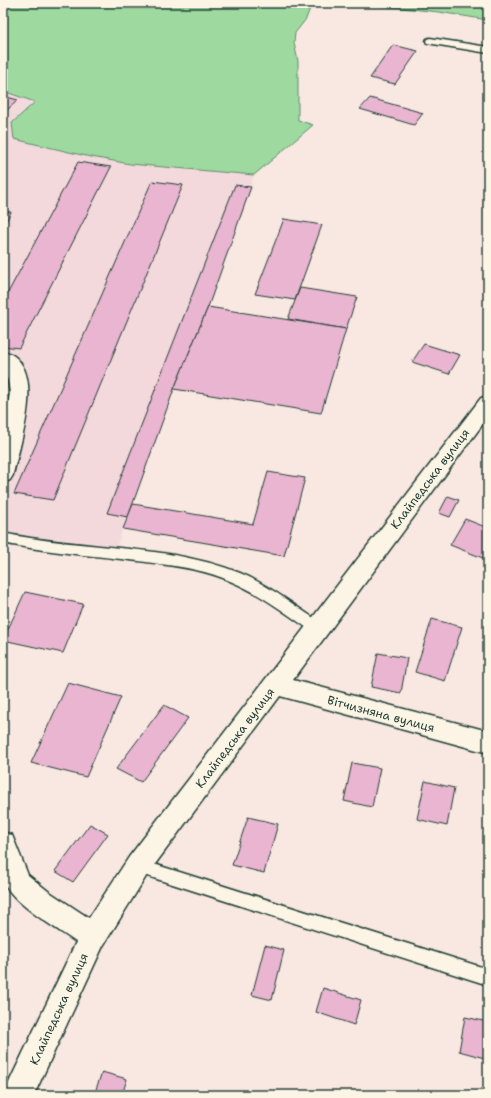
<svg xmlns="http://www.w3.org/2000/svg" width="491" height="1098" font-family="'Shantell Sans',sans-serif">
	<rect width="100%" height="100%" fill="#f8e8e1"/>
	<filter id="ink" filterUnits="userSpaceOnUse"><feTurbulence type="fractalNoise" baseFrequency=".025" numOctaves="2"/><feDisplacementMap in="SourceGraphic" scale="8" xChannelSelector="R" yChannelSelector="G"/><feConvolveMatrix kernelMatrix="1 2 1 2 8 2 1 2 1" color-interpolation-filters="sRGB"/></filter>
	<g filter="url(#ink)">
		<polygon fill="#f4d9dc" points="3,91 36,102 12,123 130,164 254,175 208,307 174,389 113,556 3,537 3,488 27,396 27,379 26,367 19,360 11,355 3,352"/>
		<g fill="#9ed9a0" stroke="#5e8b6a">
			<polygon points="3,3 312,3 306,19 295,33 294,43 298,61 298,120 313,125 254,175 130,164 86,156 14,139 12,123 35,102 3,91"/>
			<polygon points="353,3 488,3 488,20 439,12"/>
		</g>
		<g fill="#e9b5d1" stroke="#1f3d34">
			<polygon points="393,45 418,51 395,84 370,78"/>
			<polygon points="3,96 18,100 6,111 3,110"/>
			<polygon points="370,98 423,113 414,125 360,109"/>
			<polygon points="78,162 111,167 19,348 3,346 3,302"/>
			<polygon points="152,181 183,185 53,500 14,494"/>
			<polygon points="235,185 251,187 208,307 174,389 128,517 107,513"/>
			<polygon points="3,211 11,212 3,227"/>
			<polygon points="284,219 322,225 295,300 255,294"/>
			<polygon points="300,288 357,297 346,329 288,319"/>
			<polygon points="208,307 346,329 321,413 174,389"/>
			<polygon points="424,344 460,355 449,374 412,362"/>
			<polygon points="268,472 305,478 284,556 123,529 133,504 253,524"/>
			<polygon points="448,496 459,500 450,517 439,513"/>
			<polygon points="465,519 488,528 488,560 450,545"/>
			<polygon points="25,592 83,604 63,653 3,640"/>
			<polygon points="432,619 462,627 445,681 415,672"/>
			<polygon points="378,653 407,658 401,693 371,687"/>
			<polygon points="68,683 121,697 86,777 31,763"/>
			<polygon points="164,705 188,718 141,782 116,769"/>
			<polygon points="352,763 380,768 372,807 344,801"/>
			<polygon points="425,781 454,788 447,826 417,819"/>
			<polygon points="248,817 278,824 264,873 232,865"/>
			<polygon points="90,824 108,834 73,882 55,871"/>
			<polygon points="265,945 284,950 272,1000 252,995"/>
			<polygon points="323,988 361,1000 354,1025 316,1012"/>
			<polygon points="465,1017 488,1022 488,1059 459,1051"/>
			<polygon points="102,1072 127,1079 122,1095 94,1095"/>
		</g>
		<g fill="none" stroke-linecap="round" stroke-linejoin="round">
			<g stroke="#1f3d34" stroke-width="3">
				<g id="service">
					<polygon points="430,38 488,47 488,53 427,43 426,41 427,39"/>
					<path d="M3,533c78,17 162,10 237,40 29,12 56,34 83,51l2,4 -2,4 -5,2 -5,-2c-26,-18 -53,-39 -83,-51 -22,-10 -46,-14 -70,-17 -52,-8 -106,-10 -157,-21z"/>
					<polygon points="138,859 488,969 488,985 138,873 132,871 130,866 132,861"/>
				</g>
			</g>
			<g stroke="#1f3d34" stroke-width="3">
				<g id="minor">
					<path d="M3,351c46,12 17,92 10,124l-3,5 -7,3v-52l7,-38 -2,-12 -5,-14z"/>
					<path d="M488,396v21l-195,263 195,51v22l-208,-57 -133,179 -44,71 -69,149h-31l73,-153c-18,-13 -70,-42 -73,-64 -2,-14 0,-31 0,-46l9,3 16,40 20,16 41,27 40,-61 352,-459z"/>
				</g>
			</g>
			<use href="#service" fill="#fcf5e5" fill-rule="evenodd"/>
			<use href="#minor" fill="#fcf5e5" fill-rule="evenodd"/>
		</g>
	</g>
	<g text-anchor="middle" stroke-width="3" stroke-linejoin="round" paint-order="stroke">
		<g font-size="12" fill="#1f3d34" stroke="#fcf5e5">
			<text transform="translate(430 479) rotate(-53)" y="4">Клайпедська вулиця</text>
			<text transform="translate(381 714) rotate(15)" y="4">Вітчизняна вулиця</text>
			<text transform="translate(235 738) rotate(-53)" y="4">Клайпедська вулиця</text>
			<text transform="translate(59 1009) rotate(-65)" y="4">Клайпедська вулиця</text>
		</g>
	</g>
	<rect width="491" height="1098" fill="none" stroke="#fcf5e5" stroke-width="16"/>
	<rect x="8" y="8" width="475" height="1082" fill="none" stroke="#1f3d34" stroke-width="1.5" filter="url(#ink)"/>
</svg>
